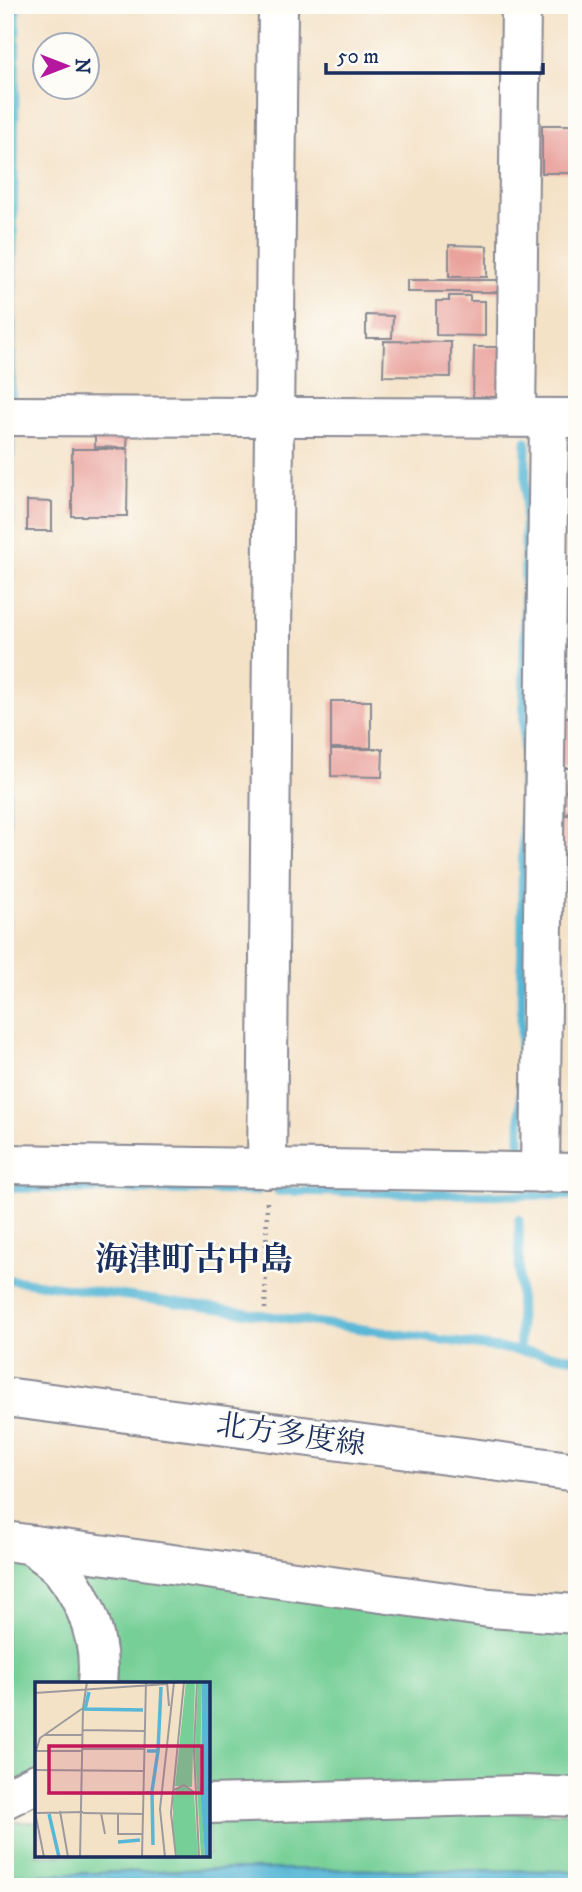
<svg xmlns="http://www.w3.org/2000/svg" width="582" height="1892" font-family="'IM FELL DW Pica','Noto Serif JP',serif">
	<rect width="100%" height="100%" fill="#fdfcf7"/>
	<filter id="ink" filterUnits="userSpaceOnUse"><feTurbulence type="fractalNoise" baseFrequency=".0143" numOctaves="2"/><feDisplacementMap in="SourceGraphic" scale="14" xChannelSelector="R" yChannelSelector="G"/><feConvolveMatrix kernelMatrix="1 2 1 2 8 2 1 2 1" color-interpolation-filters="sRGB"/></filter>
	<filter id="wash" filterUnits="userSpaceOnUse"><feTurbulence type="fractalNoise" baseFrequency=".00686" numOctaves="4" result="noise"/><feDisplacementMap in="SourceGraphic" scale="28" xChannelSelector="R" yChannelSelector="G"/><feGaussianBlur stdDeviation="1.57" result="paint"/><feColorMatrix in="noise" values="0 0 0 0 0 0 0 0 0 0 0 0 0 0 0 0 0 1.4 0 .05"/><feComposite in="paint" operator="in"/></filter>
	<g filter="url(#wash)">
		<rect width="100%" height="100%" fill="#f4e2c7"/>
		<g fill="#76cf96" stroke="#487f7a" stroke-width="2">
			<polygon points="5,1554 33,1558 63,1584 85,1684 37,1684 37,1772 5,1788"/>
			<polygon points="87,1564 577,1634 577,1783 208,1785 208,1684 109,1684 79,1566"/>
			<polygon points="577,1812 577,1871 215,1869 5,1876 5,1822 37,1822 37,1855 208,1855 208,1817"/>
		</g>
		<polygon fill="#58b7d6" stroke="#3a739a" stroke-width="2" points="215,1869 577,1871 577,1887 5,1887 5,1876"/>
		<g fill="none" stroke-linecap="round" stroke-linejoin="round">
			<g stroke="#58b7d6" stroke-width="9">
				<polyline points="11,397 16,5"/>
				<polyline points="5,926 11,425"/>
				<polyline points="520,1155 526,441"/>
				<polyline points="5,1188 257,1191"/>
				<polyline points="278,1191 577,1196"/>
				<polyline points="5,1279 520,1351 519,1219"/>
				<polyline points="520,1351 577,1358"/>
			</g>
		</g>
		<g id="blocks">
			<g fill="#eaa29c">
				<rect x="542" y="125" width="35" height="48"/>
				<polygon points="449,245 487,246 487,277 449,277"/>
				<rect x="407" y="280" width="95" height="12"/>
				<polygon points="449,296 470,296 470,301 485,301 485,336 436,335 436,301 449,301"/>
				<polygon points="366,315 393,316 392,338 366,338"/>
				<polygon points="384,341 451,342 451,377 383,376"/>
				<polygon points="474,347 504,347 503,397 473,397"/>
				<polygon points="95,425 128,426 127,448 95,447"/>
				<polygon points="72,449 128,449 127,516 72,516"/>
				<polygon points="27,501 52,502 52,531 27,531"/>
				<rect x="331" y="701" width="40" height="47"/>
				<rect x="556" y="717" width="21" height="51"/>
				<polygon points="331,749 383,749 382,777 331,776"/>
				<polygon points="553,791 577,791 577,813 553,812"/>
				<polygon points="552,815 577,815 577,855 552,854"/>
				<rect x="551" y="858" width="26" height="21"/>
			</g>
		</g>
	</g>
	<g filter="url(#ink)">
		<use href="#blocks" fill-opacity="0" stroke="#888892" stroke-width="2"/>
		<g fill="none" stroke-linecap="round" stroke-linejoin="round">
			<g stroke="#888892" stroke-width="42">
				<g id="minor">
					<polyline points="5,416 577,418"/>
					<polyline points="516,417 521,5"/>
					<polyline points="5,1164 577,1173"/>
					<polyline points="267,1169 278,5"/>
					<polyline points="540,1173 549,418"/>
					<polyline points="5,1541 490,1608 577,1614"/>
					<path d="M32,1545c9,8 22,15 30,25 25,32 40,73 35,114"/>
					<polyline points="5,1799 37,1783"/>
					<polyline points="208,1804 521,1795 577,1797"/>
				</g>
			</g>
			<g stroke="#888892" stroke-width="42">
				<polyline id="major" points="5,1397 577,1472"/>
			</g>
			<polyline stroke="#888892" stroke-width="4.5" stroke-dasharray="2 5" stroke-linecap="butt" points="265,1309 267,1201"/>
			<use href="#minor" stroke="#fff" stroke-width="38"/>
			<use href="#major" stroke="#fff" stroke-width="38"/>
		</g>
	</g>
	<g text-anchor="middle" stroke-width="5" stroke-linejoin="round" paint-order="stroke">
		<g font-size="30" fill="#1b2f5e" stroke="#fdfcf7">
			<text transform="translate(291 1434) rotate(8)" y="10">北方多度線</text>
		</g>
		<g font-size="33" font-weight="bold" fill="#1b2f5e" stroke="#fdfcf7">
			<text x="194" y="1270">海津町古中島</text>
		</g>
	</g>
	<g transform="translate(35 1682)">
		<rect width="175" height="175" fill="#f4e2c7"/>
		<path d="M151,0h9l-3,105 -17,-1zM163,0h4l-2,93 5,82h-4l-6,-106zM151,104l8,7 4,64h-21l-4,-23v-36l4,-10z" fill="#76cf96"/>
		<path d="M167,0h8v175h-5l-4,-56z" fill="#58b7d6"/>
		<path fill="none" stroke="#58b7d6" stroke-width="3.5" d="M54,10l-4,17 58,1M112,69h11l-6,40M123,69l3,-64M111,111h6l1,52M14,132l10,43M83,160l22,-2"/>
		<path fill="none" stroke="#9d9a9d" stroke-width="2" d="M132,0l2,24M162,0l-3,69 5,106M0,11l132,-9M48,48l61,1M9,53h39M48,67h61M0,69h48M0,72l5,-16 43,-30 4,-26M0,88l108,1M0,90l1,45 8,40M139,108l10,-5 10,7M12,111l96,1M25,129l8,46M2,131l46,-1M48,131l60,1M66,131l4,21M83,131v21h24M45,175l3,-149M107,175l4,-175M130,175l-5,-48 14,-127M141,175l-5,-44 13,-131"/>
		<path fill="#c2185b" fill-opacity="0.15" stroke="#c2185b" stroke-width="3.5" d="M14,64h153v47h-153z"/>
		<rect width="175" height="175" fill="none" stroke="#1b2f5e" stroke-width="3.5"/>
	</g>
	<rect width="582" height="1892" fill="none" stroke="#fdfcf7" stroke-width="28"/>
	<g transform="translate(66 66) rotate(90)"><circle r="33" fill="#fdfcf7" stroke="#a3aaba" stroke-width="2"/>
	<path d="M0-5L12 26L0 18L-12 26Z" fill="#b5179e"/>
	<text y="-10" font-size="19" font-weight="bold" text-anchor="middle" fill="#1b2f5e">N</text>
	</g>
	<path d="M326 63v10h217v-10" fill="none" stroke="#1b2f5e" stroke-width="3.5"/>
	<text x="337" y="63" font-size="21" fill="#1b2f5e" stroke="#fdfcf7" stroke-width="5" paint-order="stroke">50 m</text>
</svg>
